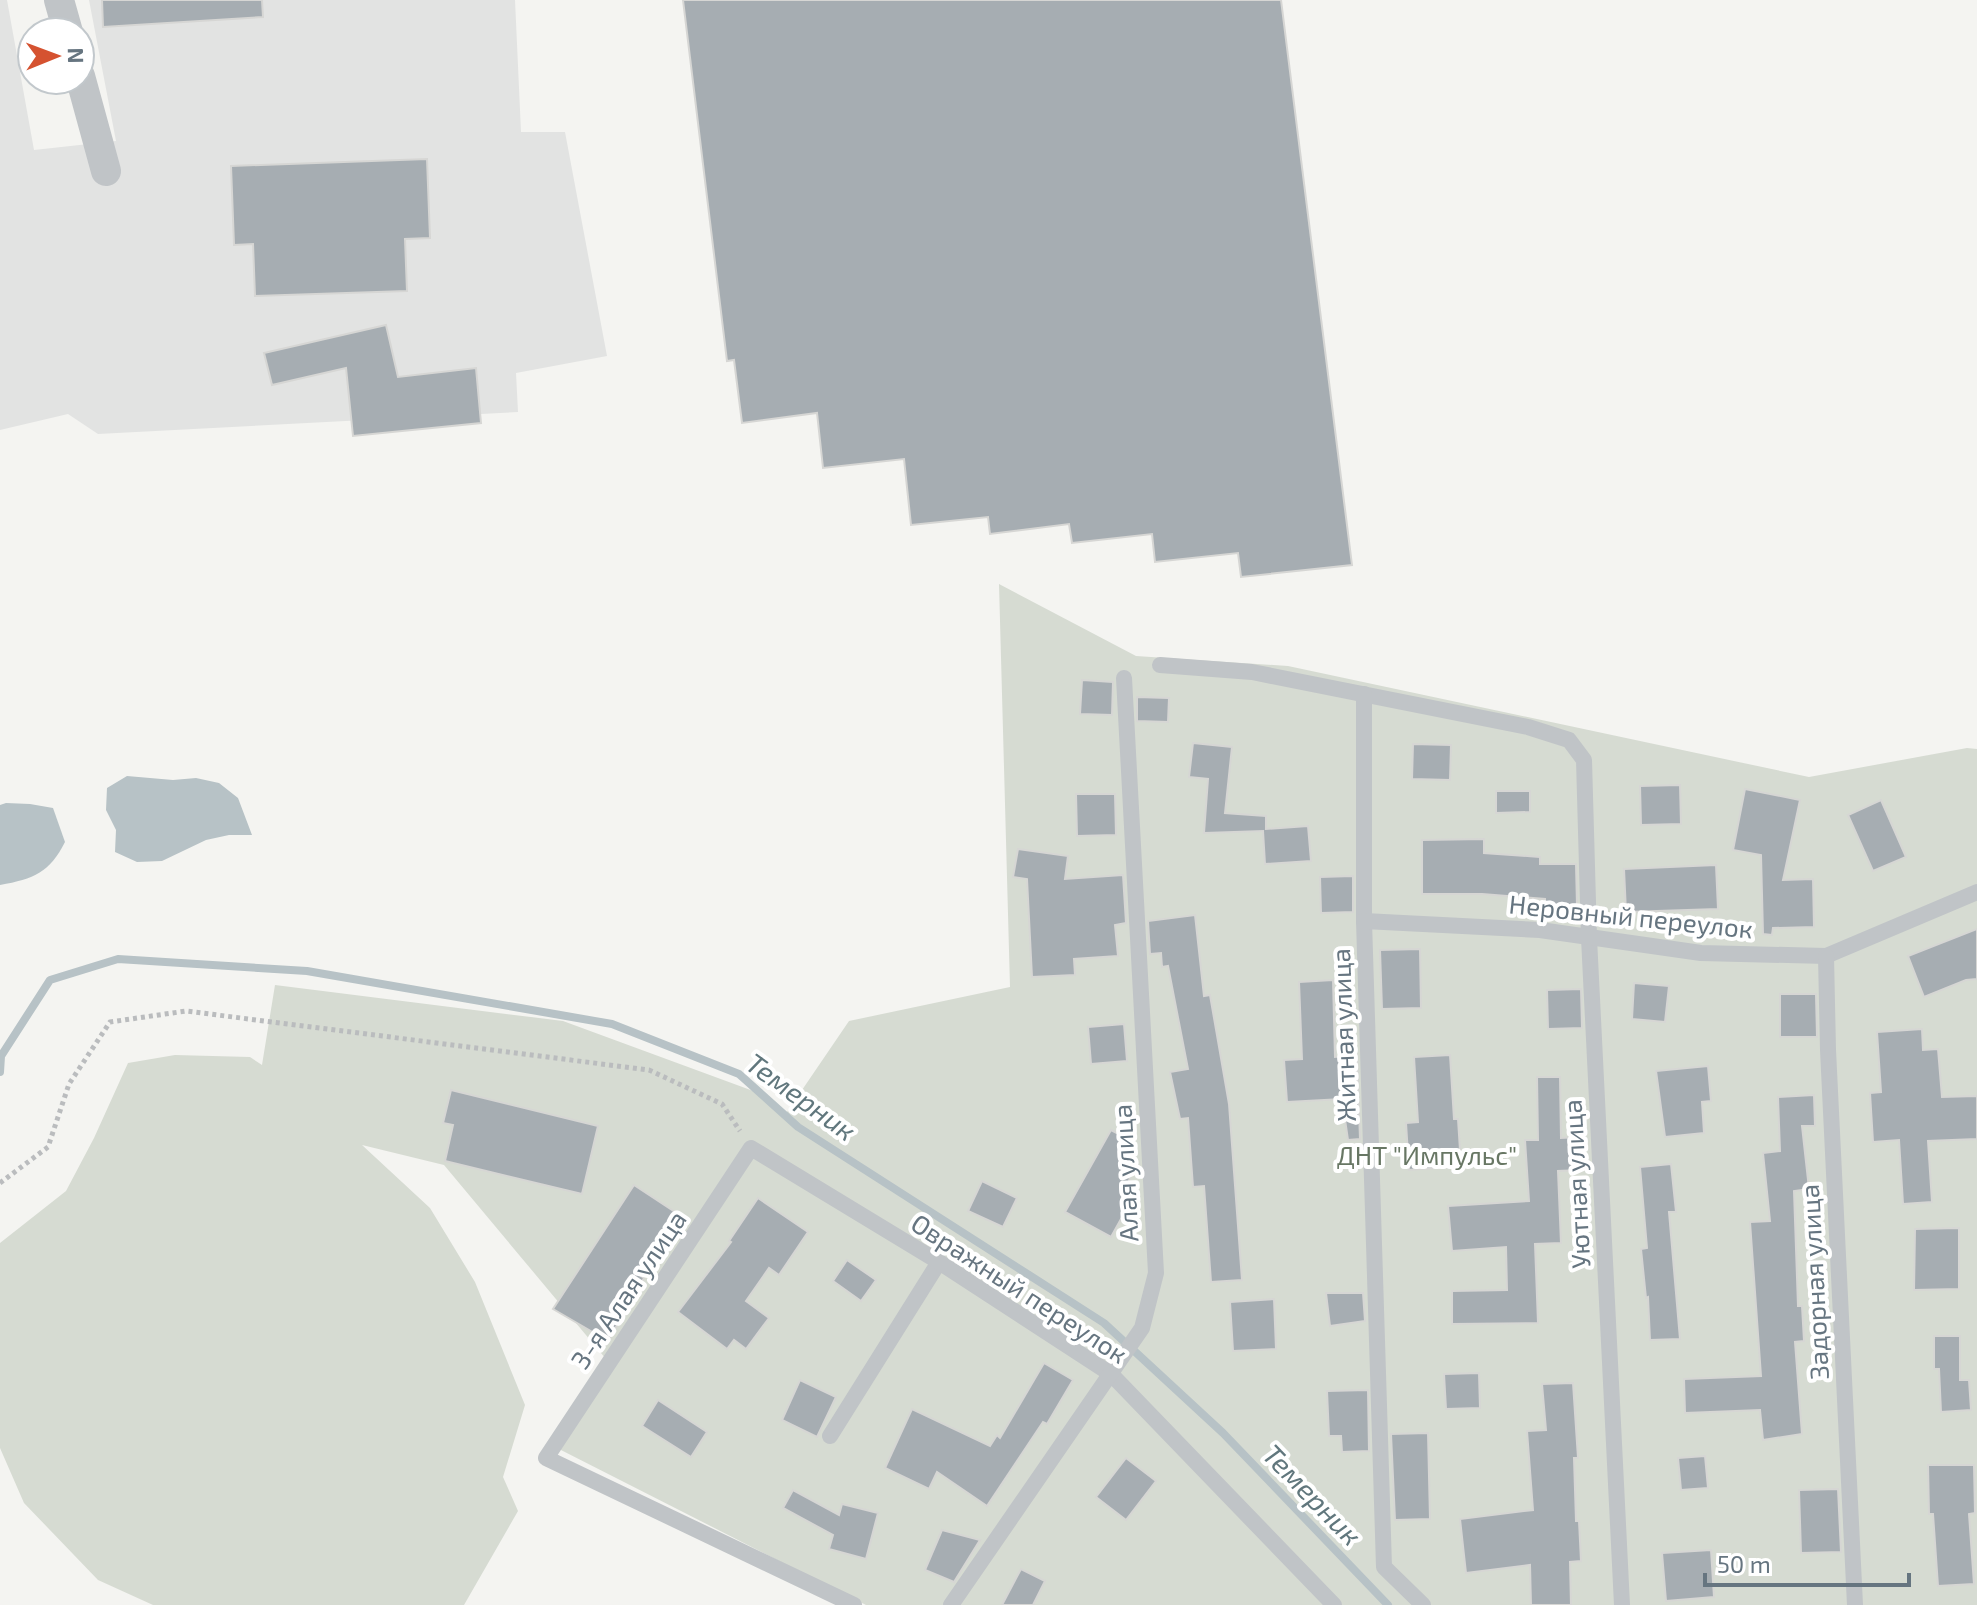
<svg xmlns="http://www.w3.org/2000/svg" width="1977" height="1605" font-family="'Exo 2',sans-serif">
	<rect width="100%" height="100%" fill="#f4f4f1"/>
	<polygon fill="#e2e3e2" points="0,0 7,0 34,150 116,141 89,0 515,0 521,132 565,132 607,356 516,373 518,412 98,434 68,414 0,430"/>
	<polygon fill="#d6dbd2" points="999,584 1136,656 1288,666 1809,777 1967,748 1977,749 1977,1605 866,1605 557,1448 611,1365 444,1165 362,1145 430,1208 475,1282 525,1405 503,1477 518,1511 464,1605 153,1605 98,1580 24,1503 0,1448 0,1243 66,1191 94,1138 128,1063 175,1055 250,1057 262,1065 275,985 563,1021 756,1092 785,1115 849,1021 1010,987"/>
	<g fill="#b7c2c6">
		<polygon points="127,776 173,780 196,778 219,783 238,798 252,835 229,835 206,840 162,861 137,862 115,852 116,830 106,810 107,788"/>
		<path d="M6,803l24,1 23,4 12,34c-15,30 -31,37 -65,43v-80z"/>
	</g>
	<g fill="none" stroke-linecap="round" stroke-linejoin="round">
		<polyline stroke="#b7c2c6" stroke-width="8" points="0,1072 1,1056 50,980 118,959 307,971 612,1024 739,1074 798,1127 1104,1323 1223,1433 1388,1605"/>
	</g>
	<g fill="#a6adb2" stroke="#d6d6d4" stroke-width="2">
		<polygon points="102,0 262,0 263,17 103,27"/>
		<polygon points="683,0 1281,0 1352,565 1241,577 1238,553 1155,562 1152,534 1072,543 1069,524 990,534 988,517 911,525 904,459 823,468 817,413 742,423 734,360 727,361"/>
		<polygon points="427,159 430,238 405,239 407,291 255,296 253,244 234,245 231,166"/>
		<polygon points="386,325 398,377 476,368 481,423 353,436 346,368 272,385 264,353"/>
		<polygon points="1082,680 1113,682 1112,715 1080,714"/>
		<polygon points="1137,697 1169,698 1168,722 1137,721"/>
		<polygon points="1193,743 1232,747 1225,813 1266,816 1266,829 1308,826 1311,861 1265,864 1263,831 1204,833 1208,779 1189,777"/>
		<polygon points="1413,744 1451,745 1450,780 1412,779"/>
		<polygon points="1680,785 1681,824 1641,825 1640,786"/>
		<polygon points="1745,789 1800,800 1783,880 1813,879 1814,927 1773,928 1772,935 1763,934 1761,855 1733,850"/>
		<polygon points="1496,791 1530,791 1530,812 1496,813"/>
		<polygon points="1076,794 1115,794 1116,835 1077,836"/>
		<polygon points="1881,800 1906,857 1873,871 1848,815"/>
		<polygon points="1484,839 1484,853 1540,857 1540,864 1576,864 1577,906 1545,907 1545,899 1482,894 1422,894 1422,840"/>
		<polygon points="1018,849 1068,856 1065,879 1123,875 1126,923 1115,925 1118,956 1074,959 1075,975 1032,977 1027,879 1013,877"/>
		<polygon points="1716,865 1718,909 1626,912 1624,869"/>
		<polygon points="1353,876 1353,912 1321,913 1320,877"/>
		<polygon points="1195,915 1204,996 1210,995 1229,1104 1242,1280 1211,1282 1204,1186 1193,1187 1188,1118 1180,1119 1170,1072 1188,1069 1168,966 1162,967 1161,953 1150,954 1148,921"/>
		<polygon points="1977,929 1977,979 1966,980 1924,997 1908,956"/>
		<polygon points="1420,949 1421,1008 1382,1009 1380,950"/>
		<polygon points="1333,980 1335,1057 1357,1055 1360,1139 1348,1140 1342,1099 1287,1102 1284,1060 1302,1059 1299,982"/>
		<polygon points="1634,983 1669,986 1665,1022 1632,1019"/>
		<polygon points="1581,989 1582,1028 1548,1029 1547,990"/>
		<polygon points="1780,994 1816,994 1817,1037 1780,1037"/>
		<polygon points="1124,1024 1127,1061 1091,1064 1088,1027"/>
		<polygon points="1922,1029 1923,1050 1938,1049 1942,1097 1977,1096 1977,1139 1928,1141 1932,1202 1903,1204 1899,1140 1873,1142 1870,1093 1881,1092 1877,1032"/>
		<polygon points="1450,1055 1454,1119 1458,1119 1461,1166 1409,1170 1406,1123 1418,1122 1414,1057"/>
		<polygon points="1708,1066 1711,1101 1702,1102 1704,1133 1665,1137 1656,1071"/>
		<polygon points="1537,1077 1560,1077 1561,1138 1580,1137 1582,1170 1558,1171 1561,1243 1535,1244 1538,1323 1452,1324 1452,1291 1507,1290 1506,1247 1452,1251 1448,1206 1529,1201 1525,1140 1538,1140"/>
		<polygon points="451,1090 598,1126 582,1194 445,1161 453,1125 443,1123"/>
		<polygon points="1814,1095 1815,1126 1802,1126 1809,1189 1794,1191 1798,1306 1802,1306 1804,1341 1795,1342 1802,1434 1763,1440 1760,1410 1685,1413 1684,1379 1761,1376 1750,1222 1770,1221 1763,1153 1780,1151 1778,1097"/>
		<polygon points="1111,1130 1136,1143 1126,1198 1131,1201 1111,1237 1065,1212"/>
		<polygon points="1671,1164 1676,1212 1669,1212 1680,1339 1650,1340 1648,1297 1646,1298 1641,1249 1647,1248 1640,1167"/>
		<polygon points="982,1181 1017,1198 1003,1227 968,1211"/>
		<polygon points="634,1185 678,1214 638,1274 644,1278 608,1341 553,1309"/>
		<polygon points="758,1198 808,1232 779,1275 769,1268 746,1301 769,1318 746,1349 734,1340 727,1349 678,1312 731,1242 729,1241"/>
		<polygon points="1959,1228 1959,1289 1914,1290 1915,1229"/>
		<polygon points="847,1260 876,1280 861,1301 833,1281"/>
		<polygon points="1326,1293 1363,1293 1365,1321 1330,1326"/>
		<polygon points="1274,1299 1276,1349 1233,1351 1230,1302"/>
		<polygon points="1934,1336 1960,1336 1960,1380 1969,1380 1971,1410 1941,1412 1939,1369 1934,1369"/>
		<polygon points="1044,1363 1073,1380 1047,1424 1043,1422 987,1506 937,1472 929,1489 885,1468 912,1409 990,1446 997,1435 1000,1438"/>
		<polygon points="1479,1373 1480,1408 1446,1409 1444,1374"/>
		<polygon points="800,1380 836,1397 817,1437 782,1420"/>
		<polygon points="1573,1383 1578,1458 1574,1458 1576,1521 1579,1521 1581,1561 1570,1562 1571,1605 1531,1605 1530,1565 1466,1573 1460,1519 1533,1510 1527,1431 1546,1430 1542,1384"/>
		<polygon points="1368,1390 1369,1451 1342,1452 1341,1436 1329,1436 1327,1391"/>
		<polygon points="658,1400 707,1432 691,1457 642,1426"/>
		<polygon points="1428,1433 1430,1519 1395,1520 1391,1434"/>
		<polygon points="1705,1456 1708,1488 1681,1490 1678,1458"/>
		<polygon points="1126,1458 1156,1481 1126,1520 1096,1497"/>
		<polygon points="1928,1465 1974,1465 1975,1513 1969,1514 1974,1584 1938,1586 1933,1514 1929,1514"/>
		<polygon points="1838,1489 1841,1552 1801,1553 1799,1490"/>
		<polygon points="793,1490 839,1515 842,1504 878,1513 866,1559 829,1549 833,1535 783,1508"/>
		<polygon points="942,1530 980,1540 954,1582 925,1570"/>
		<polygon points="1711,1550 1714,1597 1666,1601 1662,1553"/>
		<polygon points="1021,1569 1045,1581 1033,1605 1002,1605"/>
	</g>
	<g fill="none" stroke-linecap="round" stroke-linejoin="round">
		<polyline stroke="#babcbe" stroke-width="5" stroke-dasharray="4 4" stroke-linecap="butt" points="0,1183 48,1147 69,1084 110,1022 186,1011 649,1070 722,1104 740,1131"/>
		<g stroke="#c0c4c7" stroke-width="16">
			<polyline points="1160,665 1252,672 1528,727 1569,740 1584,760 1589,938 1622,1605"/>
			<polyline points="1364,694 1364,921 1384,1567 1423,1605"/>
			<polyline points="1364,921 1540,930 1701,953 1826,956 1977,892"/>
			<polyline points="1826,956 1828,1050 1855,1605"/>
			<polyline points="830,1436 939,1262"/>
			<polyline points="854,1605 546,1458 751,1148 939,1262 1111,1374 1334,1605"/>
			<polyline points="951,1605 1142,1328 1156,1273 1124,678"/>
		</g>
		<g stroke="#c0c4c7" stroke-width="30">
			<polyline points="59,0 68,32"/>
			<polyline points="80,76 106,171"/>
		</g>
	</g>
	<g text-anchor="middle" stroke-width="8" stroke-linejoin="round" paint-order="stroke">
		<g font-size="26" fill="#667580" stroke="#fff">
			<text transform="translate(1631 917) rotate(6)" y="9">Неровный переулок</text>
			<text transform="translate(1344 1035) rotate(-92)" y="9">Житная улица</text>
			<text transform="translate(1126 1173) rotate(-93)" y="9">Алая улица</text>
			<text transform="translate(1577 1184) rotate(-93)" y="9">Уютная улица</text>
			<text transform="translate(1815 1282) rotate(-93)" y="9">Задорная улица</text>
			<text transform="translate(1019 1289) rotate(33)" y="9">Овражный переулок</text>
			<text transform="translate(629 1290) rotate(-56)" y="9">3-я Алая улица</text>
		</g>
		<g font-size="26" fill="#687764" stroke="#fff">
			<text x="1427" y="1165">ДНТ "Импульс"</text>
		</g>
		<g font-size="28" font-style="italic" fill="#61777d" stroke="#fff">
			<text transform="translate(801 1097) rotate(36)" y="10">Темерник</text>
			<text transform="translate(1312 1495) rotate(46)" y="10">Темерник</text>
		</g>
	</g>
	<g transform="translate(56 56) rotate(89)"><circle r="38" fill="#ffffff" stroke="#c2c8cc" stroke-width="2"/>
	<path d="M0-6L14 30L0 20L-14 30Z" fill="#d55230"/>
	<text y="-12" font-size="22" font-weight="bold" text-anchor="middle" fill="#667580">N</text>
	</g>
	<path d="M1705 1573v12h204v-12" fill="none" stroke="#667580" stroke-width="4"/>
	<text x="1717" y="1573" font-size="24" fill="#667580" stroke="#ffffff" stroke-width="6" paint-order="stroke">50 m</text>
</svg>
